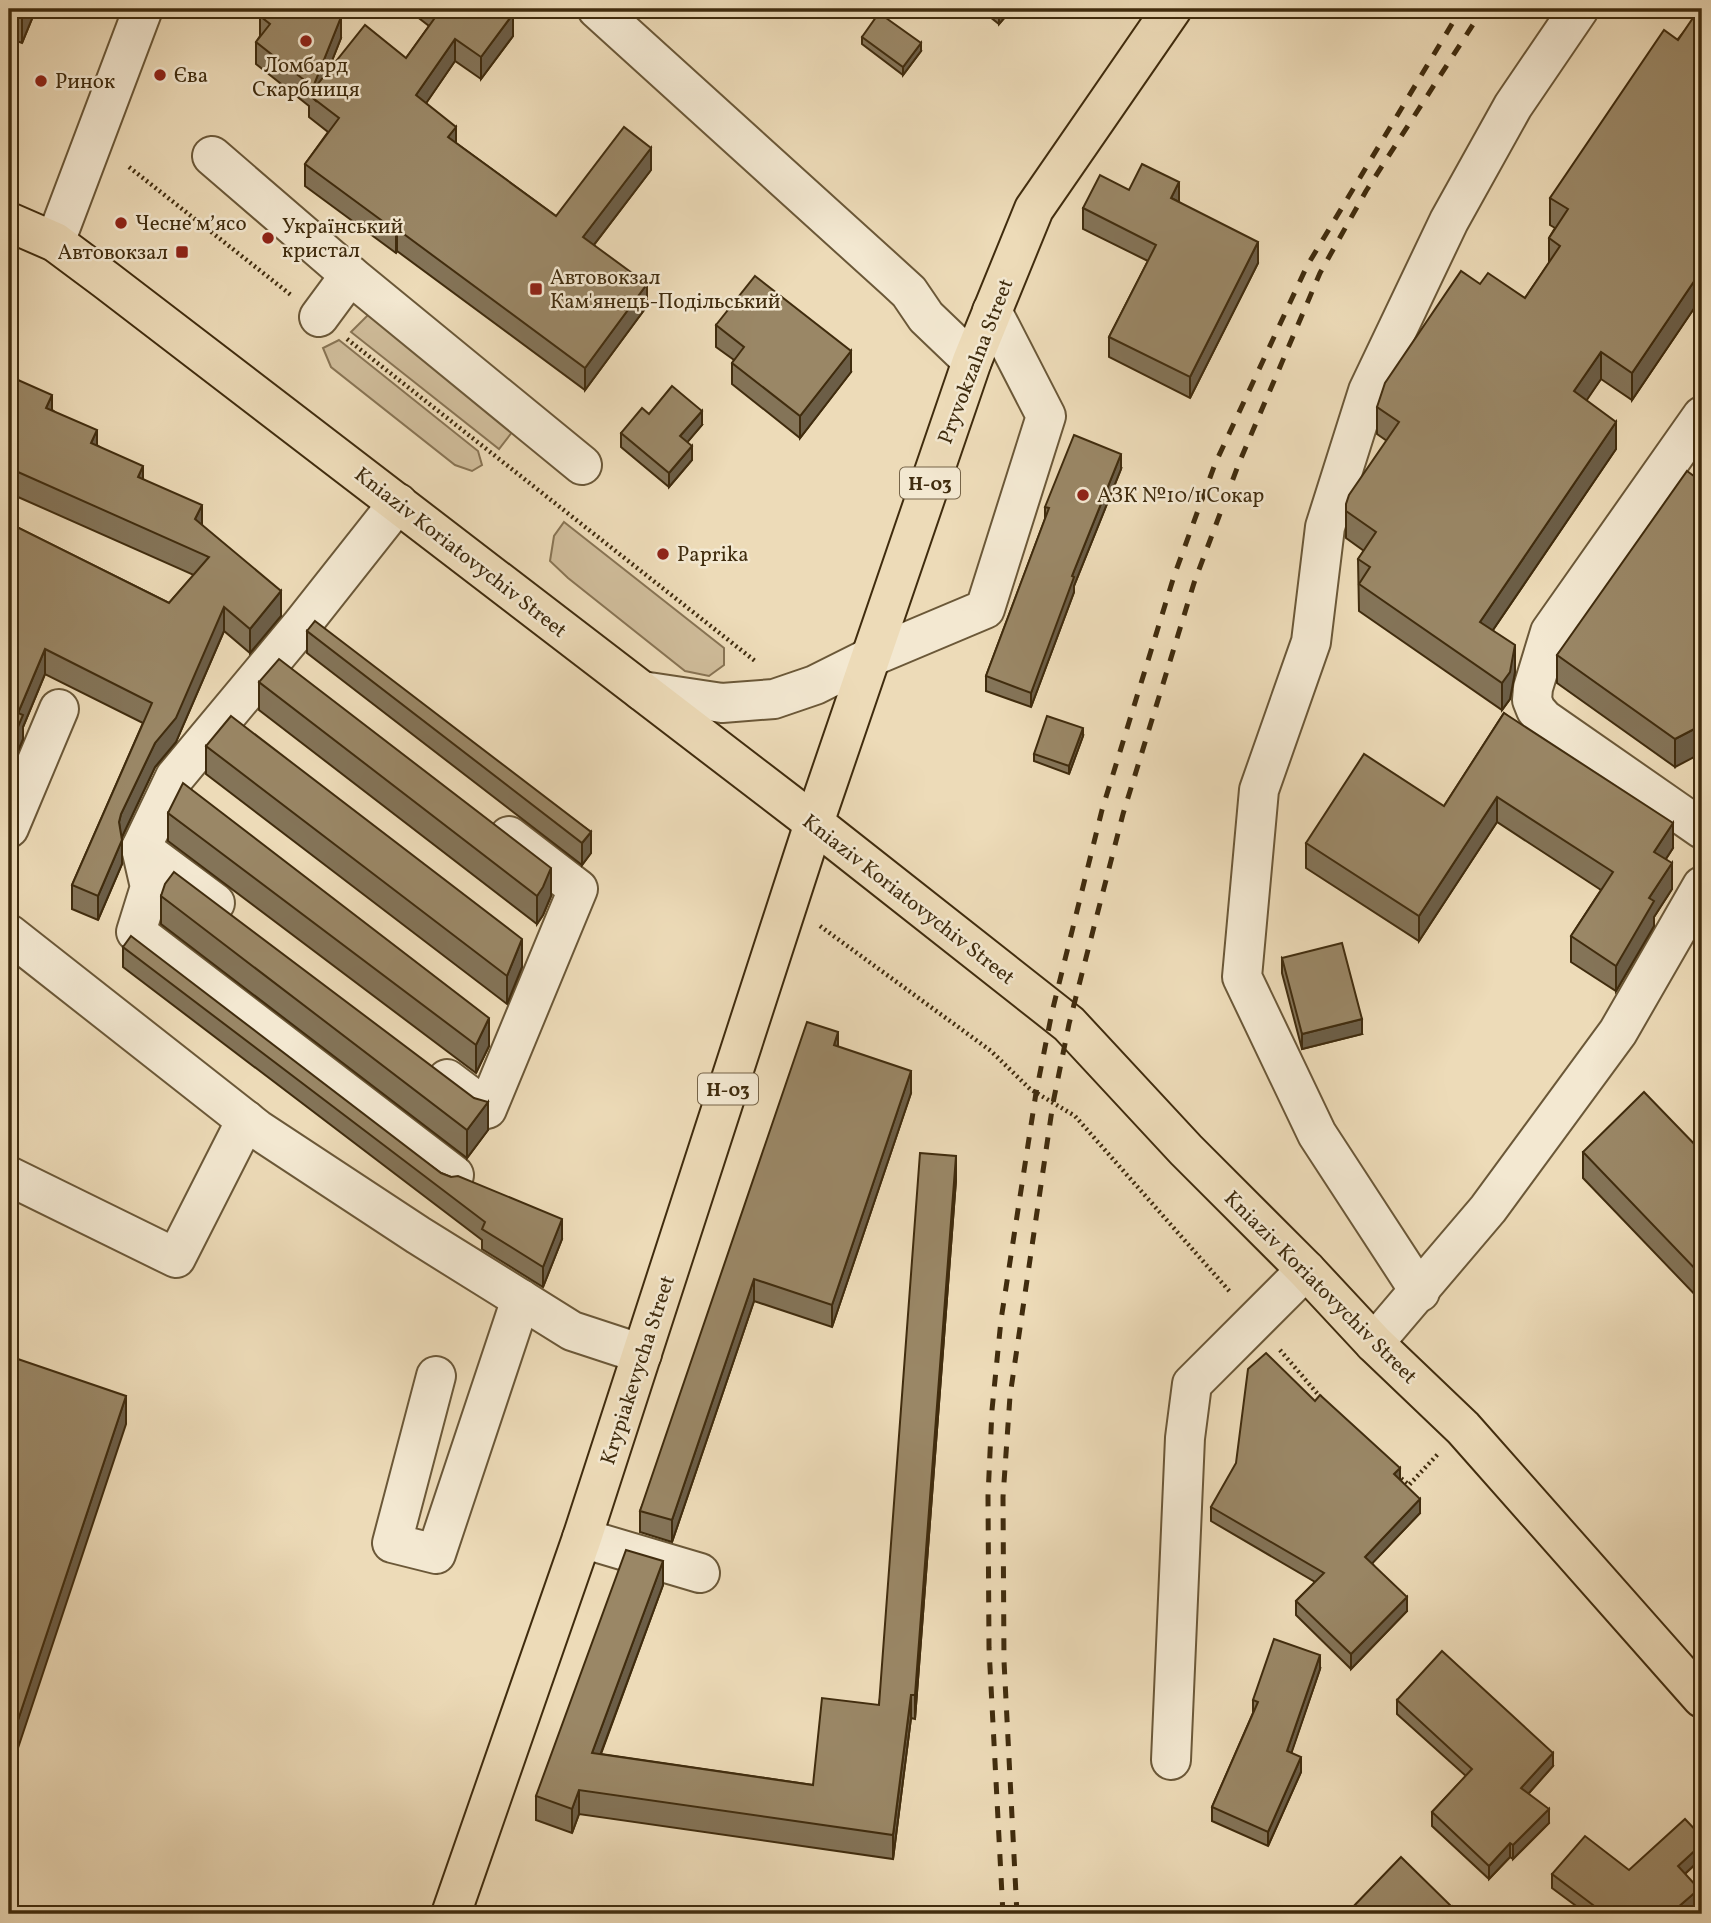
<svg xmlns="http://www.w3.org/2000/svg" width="1711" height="1923" font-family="Vollkorn,serif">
	<rect width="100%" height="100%" fill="#eddbb8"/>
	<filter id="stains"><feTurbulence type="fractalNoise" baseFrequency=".00286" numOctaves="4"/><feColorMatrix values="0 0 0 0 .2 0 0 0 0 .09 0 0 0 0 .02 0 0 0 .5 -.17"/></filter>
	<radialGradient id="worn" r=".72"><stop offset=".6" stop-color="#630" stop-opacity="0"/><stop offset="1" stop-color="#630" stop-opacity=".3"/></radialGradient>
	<g fill="#d0bd9b" stroke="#887454" stroke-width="2">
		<polygon points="370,313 516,427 499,449 351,332"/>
		<polygon points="339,340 478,451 482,465 472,471 455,465 331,367 323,348"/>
		<polygon points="564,522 724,648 724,665 709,676 685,671 568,578 550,561 554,536"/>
	</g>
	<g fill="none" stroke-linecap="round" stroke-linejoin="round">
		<g stroke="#6b5838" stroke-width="42">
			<g id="minor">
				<polyline points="597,9 896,280 909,292 926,317 972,361"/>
				<polyline points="212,156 350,275"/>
				<polyline points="55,242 143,9"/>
				<polyline points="319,317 350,275 582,465"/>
				<polyline points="1702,416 1550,632 1533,688 1532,700 1536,710 1544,719 1702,829"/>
				<polyline points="398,503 300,627 175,777 141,848 150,887 136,932 454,1175"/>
				<polyline points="642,691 722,703 774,699 815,685 871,657 985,609 1046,416 992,311"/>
				<polyline points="9,828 59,709"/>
				<polyline points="141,848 215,903"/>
				<polyline points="9,934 257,1129 418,1235 572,1331 642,1354"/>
				<polyline points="447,1079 487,1109 578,889 509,836"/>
				<polyline points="9,1176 176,1258 246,1120"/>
				<polyline points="1420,1292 1317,1134 1242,977 1259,790 1311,642 1325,527 1368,391 1449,221 1513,106 1579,9"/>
				<polyline points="1374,1343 1488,1209 1618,1032 1702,886"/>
				<polyline points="436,1376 392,1543 436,1554 521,1299"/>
				<polyline points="582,1538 700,1573"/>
				<polyline points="1171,1760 1185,1438 1192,1384 1306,1270"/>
			</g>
		</g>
		<g stroke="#402c0e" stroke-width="42">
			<g id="major">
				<polyline points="9,222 55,242 106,280 814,823 1069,1024 1186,1150 1306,1270 1374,1343 1463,1428 1702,1698"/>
				<polyline points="451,1914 582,1538 814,823 972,361 1034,209 1172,9"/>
			</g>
		</g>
		<g stroke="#402c0e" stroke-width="4.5" stroke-dasharray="2 3.5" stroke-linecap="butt">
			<polyline points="129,167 291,295"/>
			<polyline points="347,339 755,661"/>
			<polyline points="820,926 991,1051 1030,1089 1075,1116 1231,1293"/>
			<polyline points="1280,1350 1322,1399"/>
			<polyline points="1397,1475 1409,1485 1438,1454"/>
		</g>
		<use href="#minor" stroke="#f3e8d1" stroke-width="38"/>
		<use href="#major" stroke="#eddbb8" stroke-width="38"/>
		<g stroke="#402c0e" stroke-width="5" stroke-dasharray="12 12" stroke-linecap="butt">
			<polyline points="1003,1914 989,1648 988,1496 992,1410 1001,1320 1036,1093 1052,1012 1102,810 1174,576 1215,464 1307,266 1461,9"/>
			<polyline points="1017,1914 1004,1661 1003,1497 1010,1396 1053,1103 1069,1024 1123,814 1194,583 1239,463 1320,273 1366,191 1483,9"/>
		</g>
	</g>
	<g fill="#847458" stroke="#402c0e" stroke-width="2">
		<polygon points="9,9 36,9 22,43 9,38"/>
		<polygon points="407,9 506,9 513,36 481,79 455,61 426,103 456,143 556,216 651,170 594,245 647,306 585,390 397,251 396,253 305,186 305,164 328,132 309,117 309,106 256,64 256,42 260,36 260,16 341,38 327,73 406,58 429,26"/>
		<polygon points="980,9 1012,9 999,24"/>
		<polygon points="1702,9 1702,308 1697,304 1632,400 1601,379 1586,400 1616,449 1493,630 1515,672 1510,699 1502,710 1359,611 1358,559 1364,551 1346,538 1346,511 1387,441 1377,434 1377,407 1480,284 1525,298 1549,263 1549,238 1555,228 1550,225 1550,198"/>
		<polygon points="862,37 921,51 903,75 862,44"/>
		<polygon points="1179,202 1258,263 1190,398 1109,357 1109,337 1148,261 1083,229 1083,208"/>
		<polygon points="716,325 851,372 800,438 732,384 732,363 734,360 716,347"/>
		<polygon points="9,376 97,445 143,479 202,525 281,616 250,653 224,631 176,742 155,767 122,837 122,864 98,920 72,909 72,885 143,723 45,674 23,727 23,739 9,772 9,523 169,603 194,575 9,493"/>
		<polygon points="649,414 702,425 687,442 692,460 669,487 621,447 621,433"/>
		<polygon points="1121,469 1074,586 1074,592 1031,707 986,691 986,676 1045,519 1045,507"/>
		<polygon points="1702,482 1675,767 1557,683 1557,655"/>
		<polygon points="307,631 591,832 591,853 582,865 307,653"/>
		<polygon points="259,682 551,896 543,915 537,924 259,710"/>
		<polygon points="1504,713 1673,848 1666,859 1672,889 1654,917 1654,926 1616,991 1571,962 1571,936 1601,890 1497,822 1419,941 1306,868 1306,843 1444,806"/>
		<polygon points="1083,736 1069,774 1034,761 1034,754"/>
		<polygon points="206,746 522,967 507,1004 206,774"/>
		<polygon points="168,813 489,1046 476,1073 168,841"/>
		<polygon points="161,896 488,1130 467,1158 161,924"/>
		<polygon points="123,947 441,1173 451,1177 562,1239 543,1287 482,1249 482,1240 123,967"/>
		<polygon points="1282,958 1362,1034 1302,1049 1282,973"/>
		<polygon points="838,1047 911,1093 832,1327 754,1301 672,1542 640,1532 640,1511"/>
		<polygon points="1583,1152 1702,1152 1702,1302 1583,1178"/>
		<polygon points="956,1180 915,1719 911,1718 893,1859 579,1814 572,1833 536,1820 536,1796 663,1585 601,1754 813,1785 879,1705"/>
		<polygon points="1400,1479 1420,1513 1372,1563 1407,1611 1351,1669 1296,1615 1296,1601 1315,1582 1211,1521 1211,1507"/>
		<polygon points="1320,1669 1291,1753 1301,1772 1268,1846 1212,1821 1212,1807 1253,1713 1253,1700"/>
		<polygon points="1397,1700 1553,1766 1528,1794 1549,1823 1513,1859 1510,1857 1489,1879 1432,1826 1432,1812 1466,1776 1397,1714"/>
		<polygon points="1702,1858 1685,1874 1699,1903 1686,1914 1587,1914 1552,1888 1552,1874 1629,1870"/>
	</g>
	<g fill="#6c5e47" stroke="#402c0e" stroke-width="2">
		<polygon points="25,9 36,9 22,43 22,15"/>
		<polygon points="1000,9 1012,9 999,24 999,10"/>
		<polygon points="513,14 513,36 481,79 481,57"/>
		<polygon points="341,17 341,38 316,101 313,98 313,87"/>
		<polygon points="455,39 455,61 416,118 416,95"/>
		<polygon points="921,43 921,51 903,75 903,67"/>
		<polygon points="456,127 456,149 448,137"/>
		<polygon points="651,148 651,170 583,259 583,237"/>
		<polygon points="1179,182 1179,202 1171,198"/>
		<polygon points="397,229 397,251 396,253 396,231"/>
		<polygon points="1258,242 1258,263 1190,398 1190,377"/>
		<polygon points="1697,277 1697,304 1632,400 1632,373"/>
		<polygon points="647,284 647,306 585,390 585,368"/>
		<polygon points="851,351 851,372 800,438 800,416"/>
		<polygon points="1601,352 1601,379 1574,419 1574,391"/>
		<polygon points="52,395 52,420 46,408"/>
		<polygon points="702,411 702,425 680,451 680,436"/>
		<polygon points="1616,422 1616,449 1480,649 1480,622"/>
		<polygon points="97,430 97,454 91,443"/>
		<polygon points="692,446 692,460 669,487 669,473"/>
		<polygon points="1121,454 1121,469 1074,586 1074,592 1031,707 1031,693 1072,576"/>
		<polygon points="143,466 143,490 138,477"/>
		<polygon points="202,505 202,530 195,519"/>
		<polygon points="281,591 281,616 250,653 250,629"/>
		<polygon points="224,607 224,631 176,742 155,767 121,839 119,822 121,814 155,743"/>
		<polygon points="1515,645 1515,672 1510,699 1502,710 1502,683"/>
		<polygon points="45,649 45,674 23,727 23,739 9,772 9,748 18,713"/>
		<polygon points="1702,725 1702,753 1675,767 1675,739"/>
		<polygon points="1083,728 1083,736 1069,774 1069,766"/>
		<polygon points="1497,797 1497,822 1419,941 1419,916"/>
		<polygon points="1673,823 1673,848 1654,877 1654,852"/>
		<polygon points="591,832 591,853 582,865 582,843"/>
		<polygon points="122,840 122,864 98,920 98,896"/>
		<polygon points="1672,863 1672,889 1654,917 1654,926 1616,991 1616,966 1649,898"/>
		<polygon points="551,868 551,896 543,915 537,924 537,896"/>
		<polygon points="522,939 522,967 507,1004 507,976"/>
		<polygon points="489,1018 489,1046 476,1073 476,1045"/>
		<polygon points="1362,1019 1362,1034 1302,1049 1302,1034"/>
		<polygon points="838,1032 838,1054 834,1045"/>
		<polygon points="911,1071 911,1093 832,1327 832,1305"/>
		<polygon points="488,1102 488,1130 467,1158 467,1130"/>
		<polygon points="956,1156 956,1180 915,1719 915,1695"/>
		<polygon points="562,1219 562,1239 543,1287 543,1267"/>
		<polygon points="754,1279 754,1301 672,1542 672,1520"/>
		<polygon points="126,1396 126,1424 9,1775 9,1747"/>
		<polygon points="1400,1468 1400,1482 1394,1474"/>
		<polygon points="1420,1499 1420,1513 1365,1571 1365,1557"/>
		<polygon points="663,1561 663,1585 592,1777 592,1753"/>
		<polygon points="1407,1597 1407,1611 1351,1669 1351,1654"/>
		<polygon points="1320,1655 1320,1669 1287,1766 1287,1751"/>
		<polygon points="911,1695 911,1718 893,1859 893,1835"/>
		<polygon points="1553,1753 1553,1766 1521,1802 1521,1788"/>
		<polygon points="1301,1757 1301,1772 1268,1846 1268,1832"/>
		<polygon points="579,1790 579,1814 572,1833 572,1809"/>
		<polygon points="1549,1809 1549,1823 1513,1859 1513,1845"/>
		<polygon points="1510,1843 1510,1857 1489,1879 1489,1866"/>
		<polygon points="1702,1844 1702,1858 1678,1880 1678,1866"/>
		<polygon points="1699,1889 1699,1903 1686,1914 1670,1914"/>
		<polygon points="1452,1907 1452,1914 1445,1914"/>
	</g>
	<g fill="#9a8766" stroke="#402c0e" stroke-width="2">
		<polygon points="9,9 25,9 22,15"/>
		<polygon points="266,9 331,9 341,17 313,87 256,42 270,24 260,16"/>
		<polygon points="434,9 506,9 513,14 481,57 455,39 416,95 456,127 448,137 556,216 624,127 651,148 583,237 647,284 585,368 397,229 396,231 305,164 339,118 309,95 365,25 406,58 439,12"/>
		<polygon points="1699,9 1702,9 1702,281 1697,277 1632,373 1601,352 1574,391 1616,422 1480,622 1515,645 1510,672 1502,683 1359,584 1370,567 1358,559 1376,532 1346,511 1346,504 1349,495 1399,422 1377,407 1385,383 1461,271 1480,284 1488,273 1525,298 1560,246 1549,238 1568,209 1550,198 1664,30 1678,40"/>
		<polygon points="879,13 921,43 903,67 862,37"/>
		<polygon points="1142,164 1179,182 1171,198 1258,242 1190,377 1109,337 1156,245 1083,208 1100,175 1129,190"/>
		<polygon points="755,276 851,351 800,416 732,363 744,347 716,325"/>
		<polygon points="9,376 52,395 46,408 97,430 91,443 143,466 138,477 202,505 195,519 281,591 250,629 224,607 176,718 155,743 121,814 119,822 122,840 98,896 72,885 152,703 45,649 18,713 23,715 9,748 9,523 169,603 209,557 9,468"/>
		<polygon points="672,386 702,411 680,436 692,446 669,473 621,433 642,408 649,414"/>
		<polygon points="1074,435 1121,454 1072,576 1074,577 1031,693 986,676 1049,508 1045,507"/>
		<polygon points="1687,471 1702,482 1702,725 1675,739 1557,655"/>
		<polygon points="315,621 591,832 582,843 307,631"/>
		<polygon points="279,659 551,868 543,887 537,896 259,682"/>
		<polygon points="1504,713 1673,823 1654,852 1672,863 1649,898 1654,901 1616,966 1571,936 1613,872 1497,797 1419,916 1306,843 1364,754 1444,806"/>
		<polygon points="231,716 522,939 507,976 206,746"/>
		<polygon points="1047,716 1083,728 1069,766 1034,754"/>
		<polygon points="183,783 489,1018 476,1045 168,813"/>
		<polygon points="174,872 474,1098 488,1102 467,1130 161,896 165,884"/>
		<polygon points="131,936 441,1173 451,1177 458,1176 562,1219 543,1267 482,1229 485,1222 123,947"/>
		<polygon points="1342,943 1362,1019 1302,1034 1282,958"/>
		<polygon points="807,1022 838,1032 834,1045 911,1071 832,1305 754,1279 672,1520 640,1511"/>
		<polygon points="1644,1092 1702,1152 1702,1276 1583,1152"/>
		<polygon points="920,1153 956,1156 915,1695 911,1695 893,1835 579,1790 572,1809 536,1796 626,1550 663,1561 592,1753 813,1785 822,1698 879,1705"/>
		<polygon points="1266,1353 1315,1401 1320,1395 1400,1468 1394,1474 1420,1499 1365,1557 1407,1597 1351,1654 1296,1601 1324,1573 1211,1507 1236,1463 1248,1369"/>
		<polygon points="9,1356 126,1396 9,1747"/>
		<polygon points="1274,1639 1320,1655 1287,1751 1301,1757 1268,1832 1212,1807 1258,1702 1253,1700"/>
		<polygon points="1442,1651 1553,1753 1521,1788 1549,1809 1513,1845 1510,1843 1489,1866 1432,1812 1472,1769 1397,1700"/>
		<polygon points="1685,1819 1702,1837 1702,1844 1678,1866 1699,1889 1670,1914 1598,1914 1601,1911 1552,1874 1585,1836 1629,1870"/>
		<polygon points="1401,1857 1452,1907 1445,1914 1355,1914 1350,1910"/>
	</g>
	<g fill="#8f2418" stroke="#f3e8d1" stroke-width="2.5">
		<circle cx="306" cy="41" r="7"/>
		<circle cx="160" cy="75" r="7"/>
		<circle cx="41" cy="81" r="7"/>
		<circle cx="121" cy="223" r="7"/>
		<circle cx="268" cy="238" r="7"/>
		<rect x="175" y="245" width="14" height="14" rx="3.5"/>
		<rect x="529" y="282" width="14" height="14" rx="3.5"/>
		<circle cx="1083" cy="495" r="7"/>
		<circle cx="663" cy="554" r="7"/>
	</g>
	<g text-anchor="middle" stroke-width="5" stroke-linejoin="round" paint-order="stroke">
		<g fill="#f3e8d1" stroke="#766448" stroke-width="2">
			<rect x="900" y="467.5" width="60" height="31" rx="5"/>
			<rect x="698" y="1073.5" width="60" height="31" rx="5"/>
		</g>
		<g font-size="19" font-weight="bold" fill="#402c0e">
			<text x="930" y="490">Н-03</text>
			<text x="728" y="1096">Н-03</text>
		</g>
		<g font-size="21" fill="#402c0e" stroke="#f3e8d1" text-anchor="start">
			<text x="306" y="72" text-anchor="middle">Ломбард<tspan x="306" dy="24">Скарбниця</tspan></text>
			<text x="174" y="82">Єва</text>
			<text x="55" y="88">Ринок</text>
			<text x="135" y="230">Чесне мʼясо</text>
			<text x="282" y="233">Український<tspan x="282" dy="24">кристал</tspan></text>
			<text x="168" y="259" text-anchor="end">Автовокзал</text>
			<text x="550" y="284">Автовокзал<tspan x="550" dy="24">Кам'янець-Подільський</tspan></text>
			<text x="1097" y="502">АЗК №10/1 Сокар</text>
			<text x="677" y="561">Paprika</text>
		</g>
		<g font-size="21" fill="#402c0e" stroke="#f3e8d1">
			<text transform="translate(975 361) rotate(-69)" y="7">Pryvokzalna Street</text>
			<text transform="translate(461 552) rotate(38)" y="7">Kniaziv Koriatovychiv Street</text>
			<text transform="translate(909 899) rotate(38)" y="7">Kniaziv Koriatovychiv Street</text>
			<text transform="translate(1321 1287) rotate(45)" y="7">Kniaziv Koriatovychiv Street</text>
			<text transform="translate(637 1370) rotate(-72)" y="7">Krypiakevycha Street</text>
		</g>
	</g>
	<rect width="1711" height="1923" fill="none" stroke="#eddbb8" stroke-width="35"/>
	<rect x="10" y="10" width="1690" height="1902" fill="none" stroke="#402c0e" stroke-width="3.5"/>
	<rect x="18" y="18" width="1676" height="1888" fill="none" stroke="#402c0e" stroke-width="2"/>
	<rect width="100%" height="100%" filter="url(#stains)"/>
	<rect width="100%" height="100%" fill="url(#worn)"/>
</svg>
